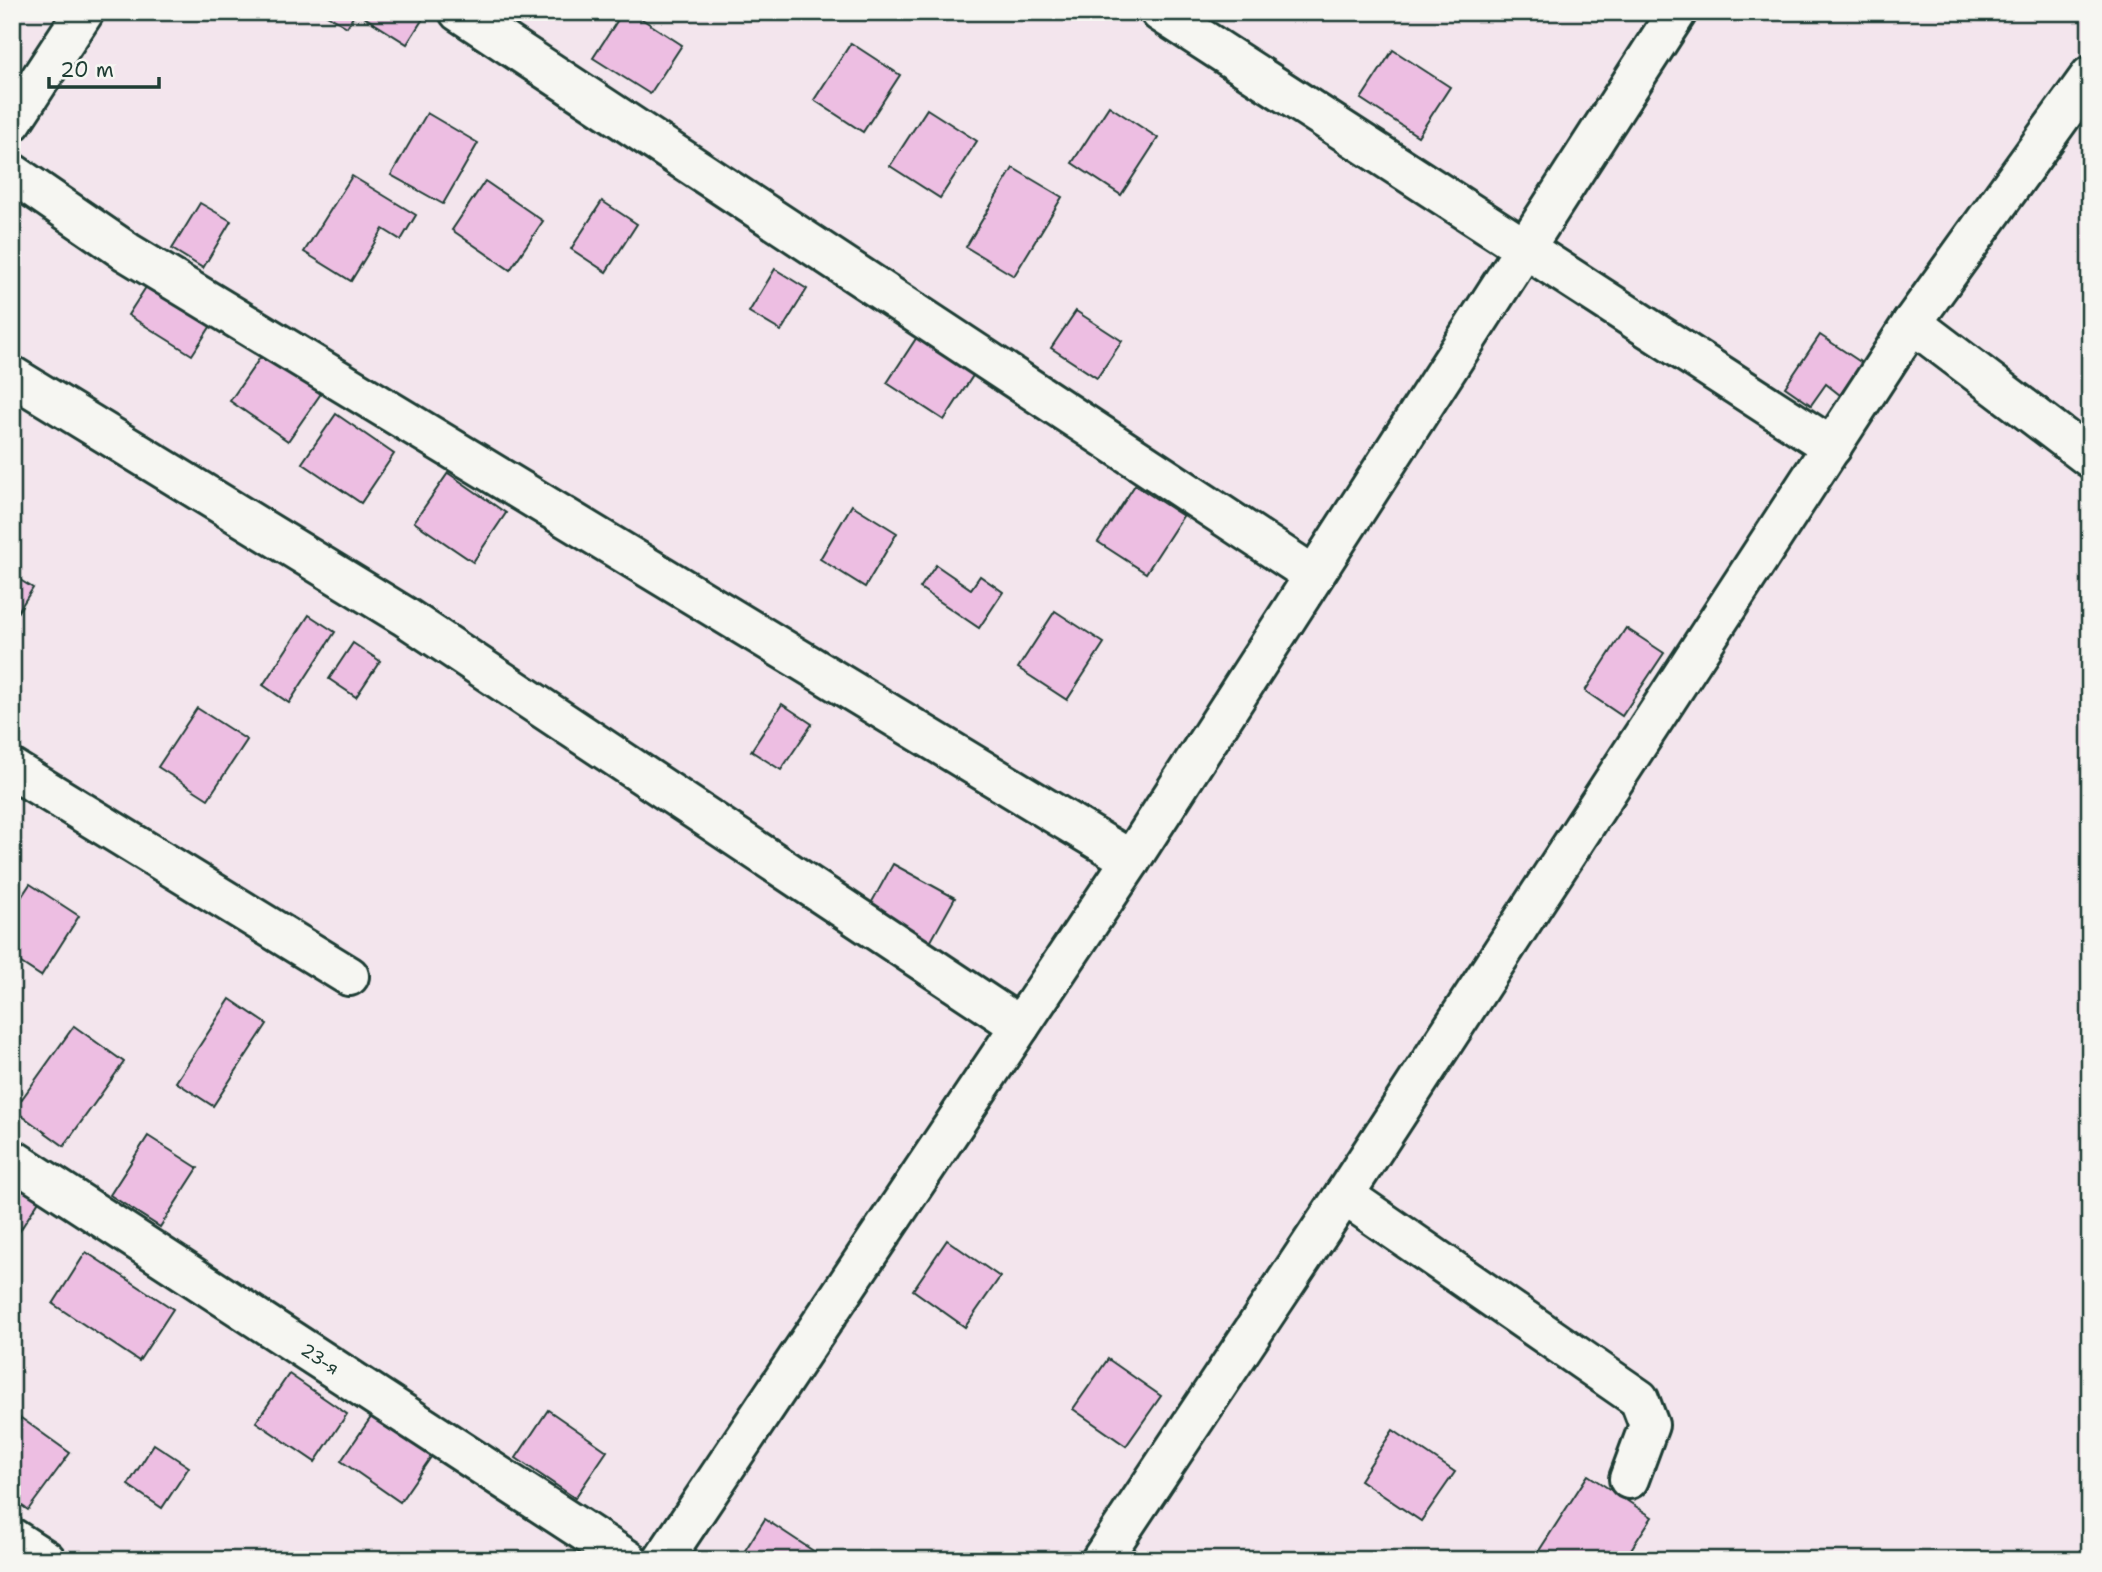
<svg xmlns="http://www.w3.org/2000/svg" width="2102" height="1572" font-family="'Shantell Sans',sans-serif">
	<rect width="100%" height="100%" fill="#f3e5ed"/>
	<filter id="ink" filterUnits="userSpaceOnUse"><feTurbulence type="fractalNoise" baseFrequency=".0143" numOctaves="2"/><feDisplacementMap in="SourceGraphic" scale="14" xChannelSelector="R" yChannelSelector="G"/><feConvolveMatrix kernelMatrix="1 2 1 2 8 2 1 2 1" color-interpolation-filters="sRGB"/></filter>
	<g filter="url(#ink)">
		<g fill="#edbee2" stroke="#1f3d34" stroke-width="2">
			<polygon points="322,12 356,12 347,27"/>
			<polygon points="362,12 416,12 424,17 407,44 361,15"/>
			<polygon points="623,12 631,12 682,45 650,94 593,58"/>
			<polygon points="851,43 900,75 863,132 814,100"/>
			<polygon points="1393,50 1450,87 1418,136 1361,99"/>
			<polygon points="1109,106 1158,138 1121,195 1072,163"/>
			<polygon points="927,109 977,141 940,198 890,166"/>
			<polygon points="427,113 478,143 443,204 391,175"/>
			<polygon points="1013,168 1062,197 1014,276 966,247"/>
			<polygon points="352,176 416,215 401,240 383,229 351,281 304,252"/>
			<polygon points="485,181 543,221 510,270 452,230"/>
			<polygon points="602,201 637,224 606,272 571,249"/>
			<polygon points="200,203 231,221 203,268 172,249"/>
			<polygon points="775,269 807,289 781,331 749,312"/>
			<polygon points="148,284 212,324 192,355 128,315"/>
			<polygon points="1076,311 1122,341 1097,378 1051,348"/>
			<polygon points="919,334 976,371 944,420 887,383"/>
			<polygon points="1820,335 1862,363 1840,395 1826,384 1811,405 1785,387"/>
			<polygon points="264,352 322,392 288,441 230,401"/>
			<polygon points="336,414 394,454 361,503 302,463"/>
			<polygon points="448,473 506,513 473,562 414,522"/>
			<polygon points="1135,485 1183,516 1146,573 1098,542"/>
			<polygon points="852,505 897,533 865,587 820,559"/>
			<polygon points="936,565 971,589 980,576 1003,592 979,628 920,588"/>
			<polygon points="12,575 33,588 12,621"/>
			<polygon points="1055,611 1104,643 1067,700 1018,668"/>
			<polygon points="309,615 335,632 289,703 263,685"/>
			<polygon points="1626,628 1664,653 1622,716 1585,691"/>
			<polygon points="353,643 380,661 356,697 329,679"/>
			<polygon points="782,704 812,724 781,770 751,751"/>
			<polygon points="197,708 247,740 208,799 158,767"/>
			<polygon points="893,864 955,898 926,950 864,916"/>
			<polygon points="30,884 79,916 41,976 12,957 12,911"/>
			<polygon points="230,999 267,1024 213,1106 176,1082"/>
			<polygon points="74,1026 124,1062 64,1146 14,1110"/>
			<polygon points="148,1136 198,1168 160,1227 110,1195"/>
			<polygon points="12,1182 40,1199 12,1243"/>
			<polygon points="947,1240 1000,1277 965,1327 913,1290"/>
			<polygon points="86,1252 173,1309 139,1361 53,1304"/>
			<polygon points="1108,1359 1161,1396 1126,1446 1073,1409"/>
			<polygon points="289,1374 347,1414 315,1462 256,1422"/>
			<polygon points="548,1410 607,1451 575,1498 516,1458"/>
			<polygon points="374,1413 433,1454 400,1502 341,1461"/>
			<polygon points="21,1418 70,1453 28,1510 12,1499 12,1431"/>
			<polygon points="1393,1430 1455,1472 1421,1521 1360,1480"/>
			<polygon points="154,1444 189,1467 162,1508 128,1485"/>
			<polygon points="1588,1475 1652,1517 1624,1560 1533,1560"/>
			<polygon points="765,1519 827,1560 739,1560"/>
		</g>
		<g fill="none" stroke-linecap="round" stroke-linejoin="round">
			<g stroke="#1f3d34" stroke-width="44">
				<g id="minor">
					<polyline points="459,12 1313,575"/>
					<polyline points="1160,12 1832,447"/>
					<polyline points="12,122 84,12"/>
					<polyline points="12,173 127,252 1131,860"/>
					<polyline points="1912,323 2090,458"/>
					<polyline points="12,376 404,616 1020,1026"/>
					<polyline points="12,769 349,976"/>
					<polyline points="12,1159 628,1560"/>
					<polyline points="1344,1195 1639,1399 1649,1425 1629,1479"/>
					<polyline points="12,1538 46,1560"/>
					<polyline points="663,1560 1131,860 1677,12"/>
					<polyline points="1101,1560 1344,1195 1912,323 2090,76"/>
				</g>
			</g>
			<use href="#minor" stroke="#f6f6f2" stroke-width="38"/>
		</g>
	</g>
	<g text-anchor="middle" stroke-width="5" stroke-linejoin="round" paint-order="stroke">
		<g font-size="18" fill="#1f3d34" stroke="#f6f6f2">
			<text transform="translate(320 1359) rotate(33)" y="6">23-я</text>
		</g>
	</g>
	<rect width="2102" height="1572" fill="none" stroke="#f6f6f2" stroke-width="42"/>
	<rect x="21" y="21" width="2060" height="1530" fill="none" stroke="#1f3d34" stroke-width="2.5" filter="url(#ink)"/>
	<path d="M49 77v10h110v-10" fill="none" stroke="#1f3d34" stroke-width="3.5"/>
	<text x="60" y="77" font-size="21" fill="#1f3d34" stroke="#f6f6f2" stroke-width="5" paint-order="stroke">20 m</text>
</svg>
